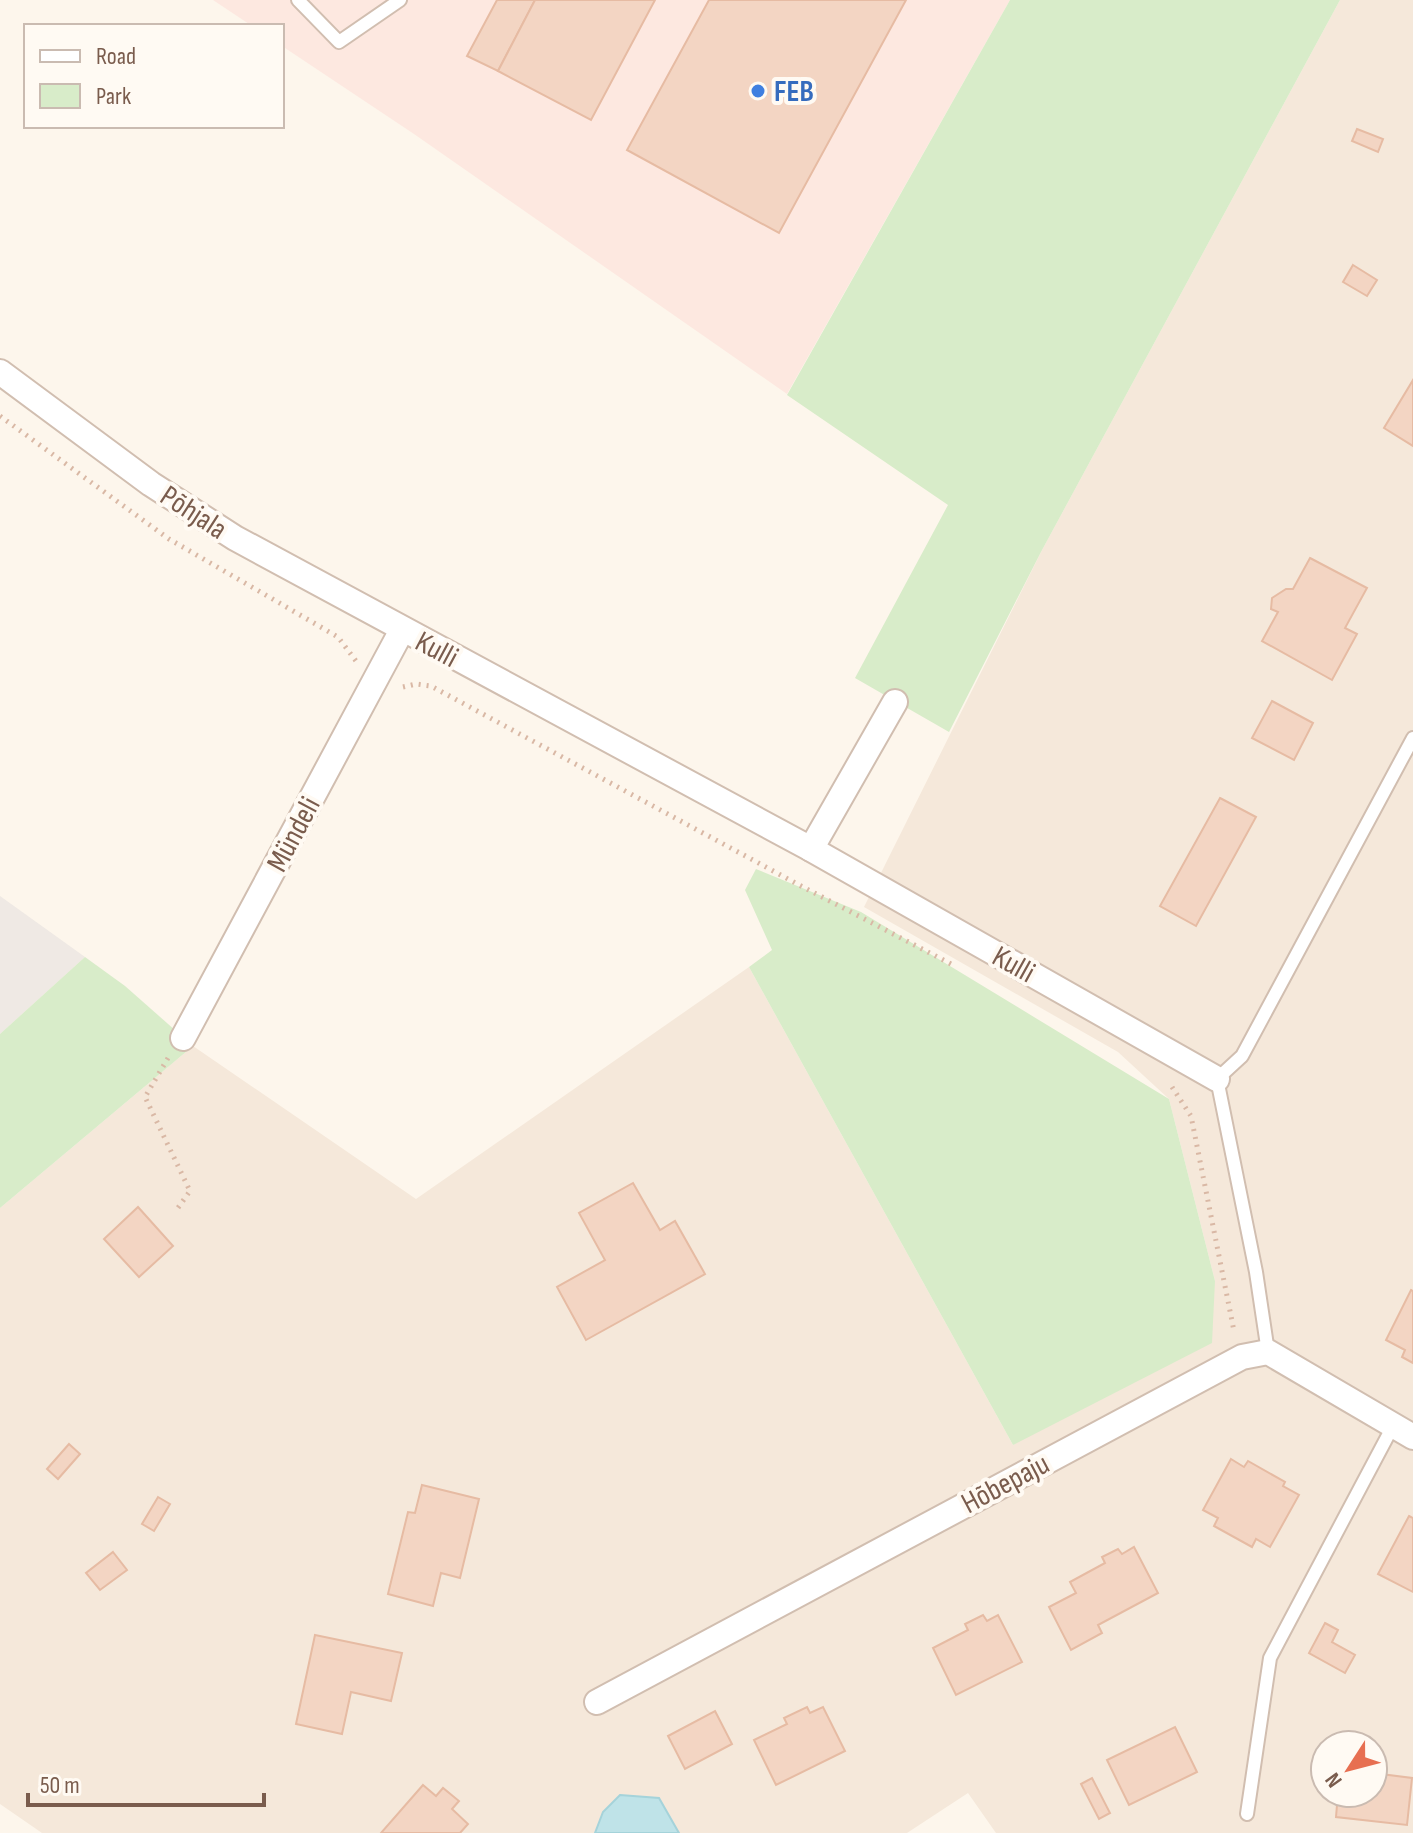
<svg xmlns="http://www.w3.org/2000/svg" width="1413" height="1833" font-family="'Sofia Sans Condensed',sans-serif">
	<rect width="100%" height="100%" fill="#fdf6ec"/>
	<path fill="#f5e8da" fill-rule="evenodd" d="M1340,0h73v1833h-417l-28,-40 -61,40h-865l-42,-29v-596l193,-162 223,153 333,-232 264,478 202,-164 -46,-182 -51,-47 -254,-145 177,-355zM1325,1745h48v48h-48z"/>
	<polygon fill="#fde8e0" points="213,0 1010,0 787,394 414,134 282,46 282,26 252,26"/>
	<polygon fill="#efe9e4" points="0,896 85,957 0,1034"/>
	<g fill="#d8ecc9">
		<polygon points="1010,0 1340,0 1041,552 949,732 855,678 948,505 787,395"/>
		<polygon points="756,869 861,912 1169,1099 1215,1281 1212,1343 1013,1445 749,967 772,950 745,890"/>
		<polygon points="85,957 125,986 193,1046 0,1208 0,1034"/>
	</g>
	<polygon fill="#bfe3e8" stroke="#a5d3da" stroke-width="2" points="620,1795 659,1798 679,1833 595,1833 603,1812"/>
	<g fill="#f3d5c3" stroke="#e6bba3" stroke-width="2">
		<polygon points="497,0 535,0 498,71 467,56"/>
		<polygon points="535,0 655,0 591,120 498,71"/>
		<polygon points="709,0 906,0 779,233 627,150"/>
		<polygon points="1357,129 1383,139 1378,152 1352,141"/>
		<polygon points="1353,265 1377,280 1367,296 1343,282"/>
		<polygon points="1413,380 1413,446 1384,428"/>
		<polygon points="1310,558 1367,588 1345,628 1357,634 1332,680 1262,641 1278,612 1271,609 1272,598 1286,589 1293,589"/>
		<polygon points="1272,701 1313,723 1294,760 1252,738"/>
		<polygon points="1220,798 1256,817 1196,926 1160,906"/>
		<polygon points="633,1183 660,1230 675,1221 705,1274 586,1340 557,1287 605,1260 579,1213"/>
		<polygon points="138,1207 173,1246 139,1277 104,1239"/>
		<polygon points="1411,1290 1413,1291 1413,1363 1402,1357 1405,1350 1386,1340"/>
		<polygon points="69,1444 80,1454 58,1479 47,1469"/>
		<polygon points="1231,1459 1244,1467 1248,1461 1285,1482 1283,1486 1299,1495 1270,1547 1256,1539 1252,1547 1214,1526 1218,1518 1203,1510"/>
		<polygon points="422,1485 479,1499 460,1578 441,1573 433,1606 388,1594 408,1512 415,1513"/>
		<polygon points="158,1497 170,1504 154,1531 142,1524"/>
		<polygon points="1409,1516 1413,1518 1413,1592 1378,1574"/>
		<polygon points="1134,1547 1158,1593 1098,1625 1102,1633 1071,1650 1049,1607 1076,1593 1070,1582 1105,1563 1102,1557 1118,1549 1122,1554"/>
		<polygon points="113,1552 127,1570 100,1590 86,1573"/>
		<polygon points="983,1615 987,1621 998,1615 1022,1662 956,1695 933,1648 968,1630 965,1624"/>
		<polygon points="1325,1623 1338,1630 1332,1642 1355,1655 1345,1673 1309,1653"/>
		<polygon points="315,1635 402,1653 391,1701 351,1692 342,1734 296,1724"/>
		<polygon points="807,1707 810,1713 823,1707 845,1751 776,1785 754,1740 787,1724 784,1718"/>
		<polygon points="715,1711 732,1744 685,1769 668,1736"/>
		<polygon points="1175,1727 1197,1772 1129,1805 1107,1760"/>
		<polygon points="1373,1773 1412,1778 1407,1825 1336,1817 1338,1793 1373,1793"/>
		<polygon points="1092,1778 1110,1813 1099,1819 1081,1784"/>
		<polygon points="423,1785 436,1796 443,1788 459,1801 452,1809 468,1824 460,1833 381,1833"/>
	</g>
	<g fill="none" stroke-linecap="round" stroke-linejoin="round">
		<g stroke="#d1beb0" stroke-width="16">
			<g id="lane">
				<polyline points="298,0 339,42 400,0"/>
				<polyline points="1268,1352 1256,1272 1217,1079 1242,1056 1413,738"/>
				<polyline points="1247,1814 1270,1658 1393,1426"/>
			</g>
		</g>
		<g stroke="#d1beb0" stroke-width="28">
			<g id="street">
				<polyline points="0,372 151,484 235,538 811,849"/>
				<polyline points="895,702 811,849 1217,1079"/>
				<polyline points="183,1038 402,630"/>
				<polyline points="597,1702 1242,1357 1268,1352 1413,1437"/>
			</g>
		</g>
		<g stroke="#d9b8a5" stroke-width="5" stroke-dasharray="2 6" stroke-linecap="butt">
			<polyline points="0,416 169,539 338,637 356,661"/>
			<polyline points="403,687 416,684 431,686 801,886 951,964"/>
			<polyline points="168,1058 145,1097 190,1191 175,1212"/>
			<polyline points="1172,1087 1191,1116 1234,1331"/>
		</g>
		<use href="#lane" stroke="#fff" stroke-width="12"/>
		<use href="#street" stroke="#fff" stroke-width="24"/>
	</g>
	<circle fill="#3f7fe0" stroke="#fffaf3" stroke-width="3" cx="758" cy="91" r="8"/>
	<g text-anchor="middle" stroke-width="8" stroke-linejoin="round" paint-order="stroke">
		<g font-size="30" font-weight="bold" fill="#366cbe" stroke="#fffaf3" text-anchor="start">
			<text x="774" y="101">FEB</text>
		</g>
		<g font-size="30" fill="#7a5c4d" stroke="#fffaf3">
			<text transform="translate(194 512) rotate(33)" y="10">Põhjala</text>
			<text transform="translate(437 649) rotate(28)" y="10">Kulli</text>
			<text transform="translate(293 834) rotate(-62)" y="10">Mündeli</text>
			<text transform="translate(1014 964) rotate(29)" y="10">Kulli</text>
			<text transform="translate(1005 1483) rotate(-28)" y="10">Hõbepaju</text>
		</g>
	</g>
	<rect x="24" y="24" width="260" height="104" fill="#fffaf3" stroke="#cabbb1" stroke-width="2"/>
	<rect x="40" y="50" width="40" height="12" fill="#ffffff" stroke="#cabbb1" stroke-width="2"/>
	<text x="96" y="64" font-size="24" fill="#7a5c4d">Road</text>
	<rect x="40" y="84" width="40" height="24" fill="#d8ecc9" stroke="#cabbb1" stroke-width="2"/>
	<text x="96" y="104" font-size="24" fill="#7a5c4d">Park</text>
	<g transform="translate(1349 1769) rotate(234)"><circle r="38" fill="#fffaf3" stroke="#cabbb1" stroke-width="2"/>
	<path d="M0-6L14 30L0 20L-14 30Z" fill="#e76f51"/>
	<text y="-12" font-size="22" font-weight="bold" text-anchor="middle" fill="#7a5c4d">N</text>
	</g>
	<path d="M28 1793v12h236v-12" fill="none" stroke="#7a5c4d" stroke-width="4"/>
	<text x="40" y="1793" font-size="24" fill="#7a5c4d" stroke="#fffaf3" stroke-width="6" paint-order="stroke">50 m</text>
</svg>
